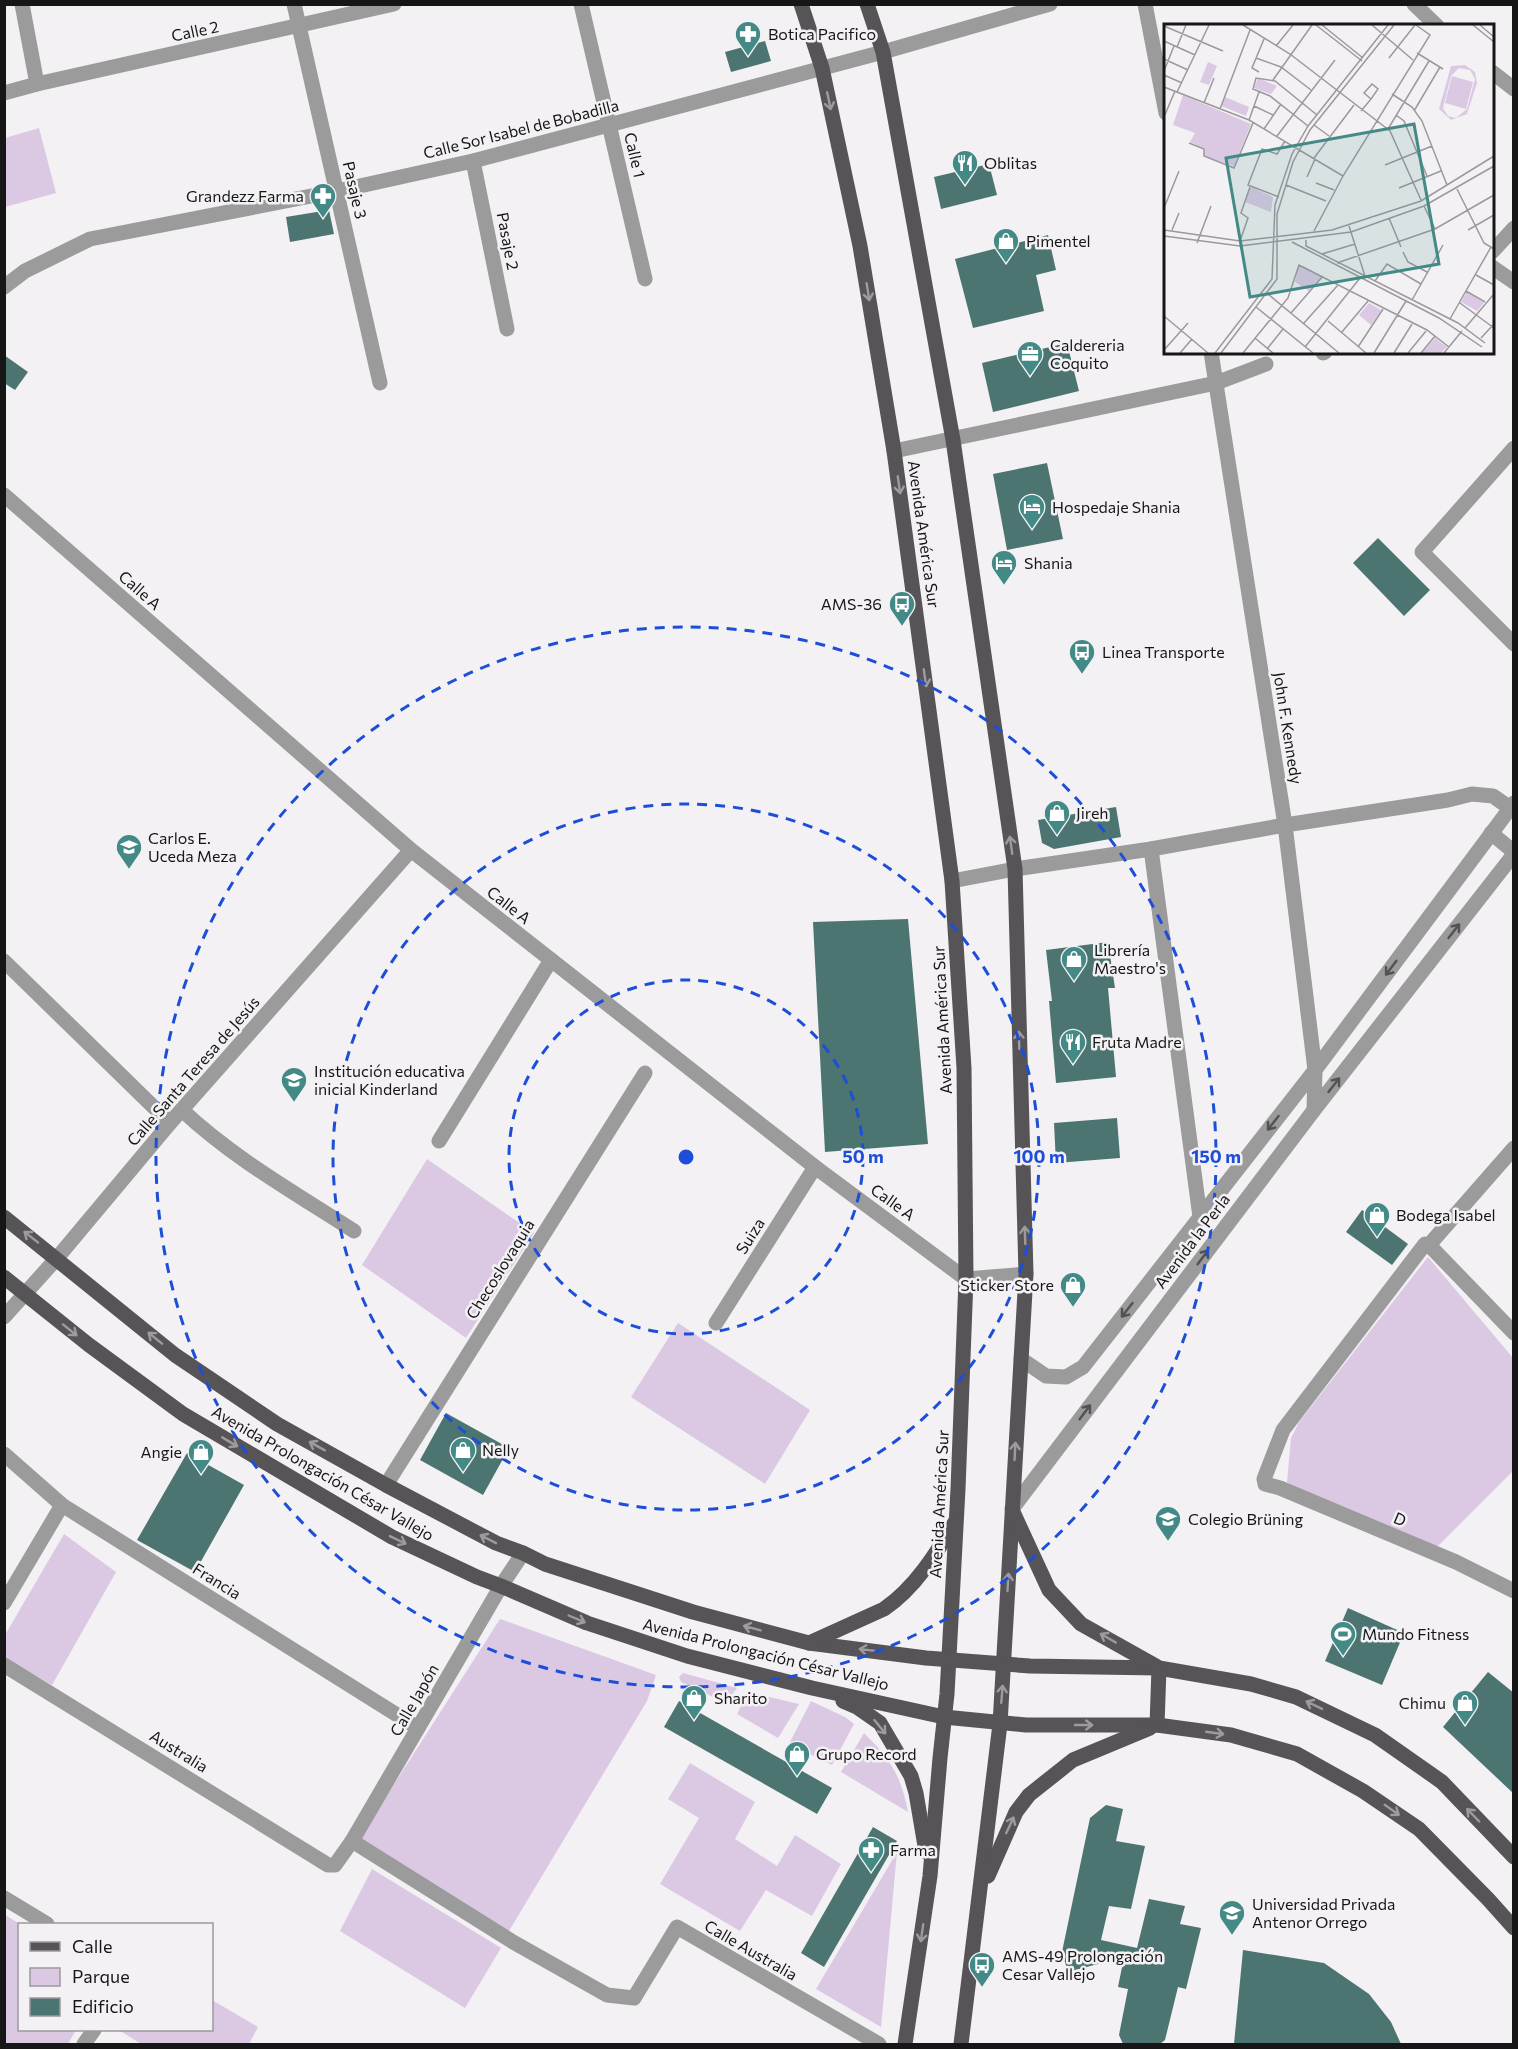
<svg xmlns="http://www.w3.org/2000/svg" width="1518" height="2049" font-family="Commissioner,sans-serif">
	<rect width="100%" height="100%" fill="#f3f1f4"/>
	<g fill="#dbc9e4">
		<polygon points="39,128 56,193 5,207 5,138"/>
		<polygon points="427,1159 534,1233 466,1338 362,1265"/>
		<polygon points="1428,1257 1513,1358 1513,1471 1436,1548 1297,1490 1287,1482 1291,1438 1299,1422"/>
		<polygon points="678,1323 810,1410 765,1484 631,1397"/>
		<polygon points="64,1534 116,1572 52,1685 5,1658 5,1635"/>
		<polygon points="500,1619 656,1675 647,1701 509,1931 359,1839"/>
		<polygon points="683,1673 737,1688 726,1703 681,1682 679,1677"/>
		<polygon points="748,1692 799,1704 778,1738 737,1714"/>
		<polygon points="811,1701 845,1717 854,1724 832,1765 789,1744"/>
		<path d="M864,1733c26,26 37,42 44,79l-67,-40z"/>
		<polygon points="690,1763 755,1802 735,1839 777,1866 795,1835 841,1864 812,1916 766,1890 740,1931 660,1884 699,1818 668,1799"/>
		<polygon points="897,1852 881,2027 816,1989"/>
		<polygon points="372,1869 501,1948 465,2008 340,1931"/>
		<polygon points="5,1915 20,1924 20,2030 76,2030 68,2044 5,2044"/>
		<polygon points="212,2000 258,2027 249,2044 141,2044 119,2030 212,2030"/>
	</g>
	<g fill="#4c7471">
		<polygon points="765,41 771,61 731,72 725,52"/>
		<polygon points="989,164 997,195 941,209 934,177"/>
		<polygon points="329,210 334,234 290,242 286,217"/>
		<polygon points="1048,235 1056,270 1036,275 1044,311 973,328 955,259"/>
		<polygon points="1067,343 1079,391 993,412 982,363"/>
		<polygon points="4,355 28,372 15,390 4,383"/>
		<polygon points="1047,463 1063,539 1007,550 993,474"/>
		<polygon points="1378,538 1430,590 1404,616 1353,563"/>
		<polygon points="1116,807 1121,837 1054,849 1042,843 1038,820"/>
		<polygon points="908,919 928,1144 825,1152 813,922"/>
		<polygon points="1108,942 1115,988 1108,988 1116,1077 1056,1083 1049,1001 1052,1001 1046,950"/>
		<polygon points="1117,1118 1120,1158 1056,1163 1054,1123"/>
		<polygon points="1362,1210 1408,1244 1392,1265 1346,1232"/>
		<polygon points="446,1413 509,1448 483,1495 420,1460"/>
		<polygon points="187,1453 244,1485 195,1572 137,1540"/>
		<polygon points="1348,1608 1404,1633 1382,1685 1325,1661"/>
		<polygon points="1488,1672 1514,1693 1514,1794 1443,1727"/>
		<polygon points="679,1701 832,1788 817,1814 664,1727"/>
		<polygon points="1106,1805 1123,1809 1116,1841 1145,1846 1131,1909 1109,1906 1101,1940 1137,1948 1149,1899 1185,1906 1180,1924 1201,1928 1186,1989 1178,1987 1165,2040 1160,2044 1123,2044 1119,2035 1128,1989 1118,1987 1124,1957 1068,1972 1062,1952 1090,1818"/>
		<polygon points="873,1827 897,1841 824,1967 801,1953"/>
		<polygon points="1243,1950 1324,1963 1369,1994 1391,2022 1401,2044 1234,2044"/>
	</g>
	<g fill="none" stroke-linecap="round" stroke-linejoin="round">
		<g stroke="#9b9b9c" stroke-width="15">
			<polyline points="22,4 37,84"/>
			<polyline points="294,4 380,383"/>
			<polyline points="581,4 645,279"/>
			<polyline points="1145,4 1166,113"/>
			<polyline points="1414,4 1437,26"/>
			<polyline points="1492,72 1514,89"/>
			<polyline points="4,93 37,84 394,4"/>
			<polyline points="473,161 507,329"/>
			<polyline points="1492,252 1514,228"/>
			<polyline points="1492,267 1514,282"/>
			<polyline points="4,287 25,271 90,239 337,191 473,161 883,52 1050,4"/>
			<polyline points="1211,352 1285,825 1315,1070 1314,1110"/>
			<polyline points="1323,353 1325,352"/>
			<polyline points="1514,448 1422,552 1514,644"/>
			<polyline points="894,451 1216,383 1266,364"/>
			<polyline points="4,495 411,850 815,1167 966,1279 1026,1274"/>
			<polyline points="1491,833 1514,852"/>
			<polyline points="1151,849 1200,1217"/>
			<polyline points="952,881 1015,869 1151,849 1285,825 1448,800 1472,794 1493,796 1510,808"/>
			<polyline points="4,961 170,1123"/>
			<path d="M182,1110c51,48 113,83 172,121"/>
			<polyline points="439,1141 551,960"/>
			<polyline points="1514,1148 1429,1245 1425,1244 1283,1430 1264,1479 1265,1484 1280,1488 1456,1562 1514,1591"/>
			<polyline points="1429,1245 1514,1333"/>
			<polyline points="4,1317 57,1258 170,1123 411,850"/>
			<polyline points="716,1323 815,1167"/>
			<polyline points="1021,1359 1046,1376 1066,1377 1083,1367 1315,1070 1514,803"/>
			<polyline points="4,1454 62,1505 418,1728"/>
			<polyline points="386,1485 645,1073"/>
			<polyline points="1012,1509 1314,1110 1514,854"/>
			<polyline points="4,1603 62,1505"/>
			<polyline points="4,1665 328,1865 335,1865 352,1841 501,1586 523,1553"/>
			<polyline points="352,1841 513,1942 607,1995 634,1998 677,1927 879,2044"/>
			<polyline points="4,1898 47,1924"/>
			<polyline points="84,2044 94,2030"/>
		</g>
		<g stroke="#565457" stroke-width="15">
			<polyline points="801,4 822,68 860,246 894,451 952,881 964,1068 966,1279 958,1489 947,1694 940,1758 930,1876 905,2044"/>
			<polyline points="867,4 883,52 953,440 1015,869 1026,1274 1000,1724 961,2044"/>
			<polyline points="4,1217 175,1355 277,1424 386,1485 496,1543 523,1553 545,1564 693,1612 809,1643 926,1658 1030,1666 1159,1668 1251,1684 1296,1697 1375,1735 1442,1782 1514,1857"/>
			<polyline points="4,1277 89,1345 183,1414 392,1537 477,1577 501,1586 587,1623 687,1656 812,1688 944,1717 1026,1725 1157,1725 1231,1735 1297,1754 1363,1791 1419,1829 1488,1899 1514,1928"/>
			<polyline points="1013,1512 1049,1590 1081,1624 1156,1666"/>
			<path d="M809,1643l75,-34c31,-21 52,-55 71,-87"/>
			<polyline points="843,1701 857,1707 880,1723 911,1776 916,1793 926,1852"/>
			<polyline points="1157,1725 1159,1668"/>
			<polyline points="988,1876 1016,1812 1029,1795 1073,1760 1150,1728"/>
		</g>
	</g>
	<defs><path id="oneway-shaft" d="M-6 0H5M1.5-3L5.5 0L1.5 3" fill="none" stroke-width="1.6" stroke-linecap="round" stroke-linejoin="round" transform="scale(1.5)"/></defs>
	<g stroke="#9d9b9e">
		<use href="#oneway-shaft" transform="translate(829 101) rotate(78)"/>
		<use href="#oneway-shaft" transform="translate(868 292) rotate(81)"/>
		<use href="#oneway-shaft" transform="translate(899 485) rotate(82)"/>
		<use href="#oneway-shaft" transform="translate(925 678) rotate(82)"/>
		<use href="#oneway-shaft" transform="translate(1011 845) rotate(-98)"/>
		<use href="#oneway-shaft" transform="translate(1019 1040) rotate(-92)"/>
		<use href="#oneway-shaft" transform="translate(1025 1235) rotate(-92)"/>
		<use href="#oneway-shaft" transform="translate(31 1237) rotate(-142)"/>
		<use href="#oneway-shaft" transform="translate(70 1330) rotate(39)"/>
		<use href="#oneway-shaft" transform="translate(155 1338) rotate(-141)"/>
		<use href="#oneway-shaft" transform="translate(230 1442) rotate(31)"/>
		<use href="#oneway-shaft" transform="translate(317 1446) rotate(-151)"/>
		<use href="#oneway-shaft" transform="translate(1015 1451) rotate(-87)"/>
		<use href="#oneway-shaft" transform="translate(488 1539) rotate(-153)"/>
		<use href="#oneway-shaft" transform="translate(398 1540) rotate(26)"/>
		<use href="#oneway-shaft" transform="translate(1008 1582) rotate(-87)"/>
		<use href="#oneway-shaft" transform="translate(577 1619) rotate(23)"/>
		<use href="#oneway-shaft" transform="translate(752 1628) rotate(-165)"/>
		<use href="#oneway-shaft" transform="translate(1108 1638) rotate(-150)"/>
		<use href="#oneway-shaft" transform="translate(868 1650) rotate(-173)"/>
		<use href="#oneway-shaft" transform="translate(1002 1694) rotate(-85)"/>
		<use href="#oneway-shaft" transform="translate(1314 1705) rotate(-154)"/>
		<use href="#oneway-shaft" transform="translate(1084 1725)"/>
		<use href="#oneway-shaft" transform="translate(880 1727) rotate(51)"/>
		<use href="#oneway-shaft" transform="translate(1215 1733) rotate(8)"/>
		<use href="#oneway-shaft" transform="translate(1392 1810) rotate(35)"/>
		<use href="#oneway-shaft" transform="translate(1473 1815) rotate(-134)"/>
		<use href="#oneway-shaft" transform="translate(1010 1825) rotate(-65)"/>
		<use href="#oneway-shaft" transform="translate(922 1933) rotate(98)"/>
	</g>
	<g stroke="#525253">
		<use href="#oneway-shaft" transform="translate(1454 931) rotate(-52)"/>
		<use href="#oneway-shaft" transform="translate(1391 968) rotate(127)"/>
		<use href="#oneway-shaft" transform="translate(1334 1085) rotate(-52)"/>
		<use href="#oneway-shaft" transform="translate(1273 1123) rotate(128)"/>
		<use href="#oneway-shaft" transform="translate(1203 1257) rotate(-53)"/>
		<use href="#oneway-shaft" transform="translate(1127 1310) rotate(128)"/>
		<use href="#oneway-shaft" transform="translate(1085 1412) rotate(-53)"/>
	</g>
	<g fill="none" stroke="#1d4ed8" stroke-width="3" stroke-dasharray="10 8">
		<circle cx="686" cy="1157" r="177"/>
		<circle cx="686" cy="1157" r="353"/>
		<circle cx="686" cy="1157" r="530"/>
	</g>
	<defs>
		<g id="pharmacy-pin" transform="scale(1.35)"><path d="M0 17L-7.5 6A9.5 9.5 0 1 1 7.5 6Z" fill="#438a87" stroke="#f3f1f4"/><path d="M-2-6h4v4h4v4h-4v4h-4v-4h-4v-4h4Z" fill="#fff"/></g>
		<g id="restaurant-pin" transform="scale(1.35)"><path d="M0 17L-7.5 6A9.5 9.5 0 1 1 7.5 6Z" fill="#438a87" stroke="#f3f1f4"/><path d="M-5-6h1v4h1v-4h1v4h1v-4h1v5L-1.5 .5V6h-2V.5L-5-1ZM5-6V6H3V1.5H1.5Q1.5-4 5-6Z" fill="#fff"/></g>
		<g id="shop-pin" transform="scale(1.35)"><path d="M0 17L-7.5 6A9.5 9.5 0 1 1 7.5 6Z" fill="#438a87" stroke="#f3f1f4"/><path d="M-5-2.5h2.3a2.7 3.5 0 0 1 5.4 0H5L5.5 6h-11ZM-1.5-2.5h3a1.5 2.3 0 0 0-3 0Z" fill="#fff"/></g>
		<g id="office-pin" transform="scale(1.35)"><path d="M0 17L-7.5 6A9.5 9.5 0 1 1 7.5 6Z" fill="#438a87" stroke="#f3f1f4"/><path d="M-6-3h4V-5.5h4V-3h4V5H-6ZM-1-4.5V-3h2v-1.5ZM-6 0V1H6V0Z" fill="#fff"/></g>
		<g id="hotel-pin" transform="scale(1.35)"><path d="M0 17L-7.5 6A9.5 9.5 0 1 1 7.5 6Z" fill="#438a87" stroke="#f3f1f4"/><path d="M-6-4.5h1.5V1H6V5H4.5V3h-9V5H-6ZM-4 0a1.8 1.8 0 1 1 3.6 0ZM.5 0V-2.5h3Q6-2.5 6 0Z" fill="#fff"/></g>
		<g id="bus-pin" transform="scale(1.35)"><path d="M0 17L-7.5 6A9.5 9.5 0 1 1 7.5 6Z" fill="#438a87" stroke="#f3f1f4"/><path d="M-5-6H5V4H4V6H2V4H-2V6H-4V4H-5ZM-3.5-4V0h7V-4ZM-3.5 1.2v1.5H-2V1.2ZM2 1.2v1.5H3.5V1.2Z" fill="#fff"/></g>
		<g id="school-pin" transform="scale(1.35)"><path d="M0 17L-7.5 6A9.5 9.5 0 1 1 7.5 6Z" fill="#438a87" stroke="#f3f1f4"/><path d="M0-5L7-2L0 1L-7-2ZM-4 1L0 2.5L4 1V4Q0 6-4 4Z" fill="#fff"/></g>
		<g id="stadium-pin" transform="scale(1.35)"><path d="M0 17L-7.5 6A9.5 9.5 0 1 1 7.5 6Z" fill="#438a87" stroke="#f3f1f4"/><path d="M0-5a6.5 5 0 1 0 0 10a6.5 5 0 1 0 0-10ZM-3.5-1.8h7v3.6h-7Z" fill="#fff"/></g>
		<g id="university-pin" transform="scale(1.35)"><path d="M0 17L-7.5 6A9.5 9.5 0 1 1 7.5 6Z" fill="#438a87" stroke="#f3f1f4"/><path d="M0-5L7-2L0 1L-7-2ZM-4 1L0 2.5L4 1V4Q0 6-4 4Z" fill="#fff"/></g>
	</defs>
	<g fill-rule="evenodd">
		<use href="#pharmacy-pin" x="748" y="34"/>
		<use href="#restaurant-pin" x="965" y="163"/>
		<use href="#pharmacy-pin" x="323" y="196"/>
		<use href="#shop-pin" x="1006" y="241"/>
		<use href="#office-pin" x="1030" y="354"/>
		<use href="#hotel-pin" x="1032" y="507"/>
		<use href="#hotel-pin" x="1004" y="563"/>
		<use href="#bus-pin" x="902" y="604"/>
		<use href="#bus-pin" x="1082" y="652"/>
		<use href="#shop-pin" x="1057" y="813"/>
		<use href="#school-pin" x="129" y="847"/>
		<use href="#shop-pin" x="1074" y="959"/>
		<use href="#restaurant-pin" x="1073" y="1042"/>
		<use href="#school-pin" x="294" y="1080"/>
		<use href="#shop-pin" x="1377" y="1215"/>
		<use href="#shop-pin" x="1073" y="1285"/>
		<use href="#shop-pin" x="463" y="1450"/>
		<use href="#shop-pin" x="201" y="1452"/>
		<use href="#school-pin" x="1168" y="1519"/>
		<use href="#stadium-pin" x="1343" y="1634"/>
		<use href="#shop-pin" x="694" y="1698"/>
		<use href="#shop-pin" x="1465" y="1703"/>
		<use href="#shop-pin" x="797" y="1754"/>
		<use href="#pharmacy-pin" x="871" y="1850"/>
		<use href="#university-pin" x="1232" y="1913"/>
		<use href="#bus-pin" x="982" y="1965"/>
	</g>
	<g text-anchor="middle" stroke-width="5" stroke-linejoin="round" paint-order="stroke">
		<g font-size="16" fill="#171617" stroke="#f3f1f4">
			<text transform="translate(195 31) rotate(-12)" y="6">Calle 2</text>
			<text transform="translate(521 129) rotate(-14)" y="6">Calle Sor Isabel de Bobadilla</text>
			<text transform="translate(635 155) rotate(77)" y="6">Calle 1</text>
			<text transform="translate(355 190) rotate(77)" y="6">Pasaje 3</text>
			<text transform="translate(508 241) rotate(79)" y="6">Pasaje 2</text>
			<text transform="translate(924 534) rotate(82)" y="6">Avenida América Sur</text>
			<text transform="translate(140 590) rotate(41)" y="6">Calle A</text>
			<text transform="translate(1288 728) rotate(81)" y="6">John F. Kennedy</text>
			<text transform="translate(509 905) rotate(38)" y="6">Calle A</text>
			<text transform="translate(942 1020) rotate(-93)" y="6">Avenida América Sur</text>
			<text transform="translate(193 1071) rotate(-49)" y="6">Calle Santa Teresa de Jesús</text>
			<text transform="translate(893 1202) rotate(36)" y="6">Calle A</text>
			<text transform="translate(750 1236) rotate(-58)" y="6">Suiza</text>
			<text transform="translate(1192 1241) rotate(-53)" y="6">Avenida la Perla</text>
			<text transform="translate(500 1269) rotate(-58)" y="6">Checoslovaquia</text>
			<text transform="translate(323 1473) rotate(30)" y="6">Avenida Prolongación César Vallejo</text>
			<text transform="translate(939 1504) rotate(-87)" y="6">Avenida América Sur</text>
			<text transform="translate(1400 1519) rotate(23)" y="6">D</text>
			<text transform="translate(217 1581) rotate(32)" y="6">Francia</text>
			<text transform="translate(766 1654) rotate(14)" y="6">Avenida Prolongación César Vallejo</text>
			<text transform="translate(414 1700) rotate(-60)" y="6">Calle Japón</text>
			<text transform="translate(179 1751) rotate(32)" y="6">Australia</text>
			<text transform="translate(751 1950) rotate(30)" y="6">Calle Australia</text>
		</g>
		<g font-size="16" fill="#171617" stroke="#f3f1f4" text-anchor="start">
			<text x="768" y="40">Botica Pacifico</text>
			<text x="984" y="169">Oblitas</text>
			<text x="304" y="202" text-anchor="end">Grandezz Farma</text>
			<text x="1026" y="247">Pimentel</text>
			<text x="1050" y="351">Caldereria<tspan x="1050" dy="18">Coquito</tspan></text>
			<text x="1052" y="513">Hospedaje Shania</text>
			<text x="1024" y="569">Shania</text>
			<text x="882" y="610" text-anchor="end">AMS-36</text>
			<text x="1102" y="658">Linea Transporte</text>
			<text x="1076" y="819">Jireh</text>
			<text x="148" y="844">Carlos E.<tspan x="148" dy="18">Uceda Meza</tspan></text>
			<text x="1094" y="956">Librería<tspan x="1094" dy="18">Maestro's</tspan></text>
			<text x="1092" y="1048">Fruta Madre</text>
			<text x="314" y="1077">Institución educativa<tspan x="314" dy="18">inicial Kinderland</tspan></text>
			<text x="1396" y="1221">Bodega Isabel</text>
			<text x="1054" y="1291" text-anchor="end">Sticker Store</text>
			<text x="482" y="1456">Nelly</text>
			<text x="182" y="1458" text-anchor="end">Angie</text>
			<text x="1188" y="1525">Colegio Brüning</text>
			<text x="1362" y="1640">Mundo Fitness</text>
			<text x="714" y="1704">Sharito</text>
			<text x="1446" y="1709" text-anchor="end">Chimu</text>
			<text x="816" y="1760">Grupo Record</text>
			<text x="890" y="1856">Farma</text>
			<text x="1252" y="1910">Universidad Privada<tspan x="1252" dy="18">Antenor Orrego</tspan></text>
			<text x="1002" y="1962">AMS-49 Prolongación<tspan x="1002" dy="18">Cesar Vallejo</tspan></text>
		</g>
	</g>
	<g transform="translate(1164 24)">
		<rect width="330" height="330" fill="#f3f1f4"/>
		<path d="M44,38l9,4 -8,19 -9,-3zM301,41l10,7 2,11 -10,31 -16,6 -12,-11 12,-43zM295,44l11,2 5,9 -8,30 -11,9 -8,-2 -5,-8 8,-32zM288,52l21,6 -7,27 -21,-6zM94,54l19,8 -6,8 -17,-6zM19,71l68,29 -17,42 -31,-10 2,-7 -15,-7 5,-9 -22,-8zM61,73l24,10 -3,9 -25,-10zM87,163l22,10 -2,15 -26,-10zM139,242l19,10 -13,15 -14,-9 3,-14zM303,268l17,11 -7,8 -16,-9zM205,279l12,7 -10,15 -12,-10zM271,314l12,9 -6,6h-19z" fill="#dbc9e4" fill-rule="evenodd"/>
		<path fill="none" stroke="#9b999c" stroke-width="1.5" d="M79,1l47,29 100,77 31,69M152,1l46,36M158,1l41,33M208,1l41,35M309,1l21,17M316,1l14,12M0,2l59,25M0,17l31,14M112,22l17,-21M13,23l9,-22M253,29l26,16M92,34l25,9 30,23M225,34l26,-33M0,35l24,11M0,47l10,-25M95,48l-7,-4 12,-29M0,51l18,8M109,56l39,-55M0,63l85,33 94,56M13,68l32,-67M228,70l20,13 10,14 25,64M40,79l10,-25M90,82l19,9M56,85l30,-79M197,87l10,-12 7,-10 -6,-5 -8,9 7,6M250,87l26,-44M232,91l8,6 23,55M0,93l11,-26M85,96l10,-28M150,101l15,11M144,102l-38,-30 -17,-7 3,-11 19,3 42,34M100,105l17,-25M224,105l41,-68M113,112l58,-76M25,119l15,6v7l30,12 19,-45M150,134l40,-53M221,141l47,-19M143,153l8,-18M152,159l18,7M122,161l40,16M235,164l42,-17M293,165l27,54 10,6M115,173l-31,-12 14,-36 15,5 8,-13M260,182l11,23M0,184l15,-37M225,194l12,29M185,202l16,50M0,206l76,11 92,-11 89,-29 73,-45M8,206l7,-17M304,206l26,-15M150,207l29,-55 87,-141 -14,-10M0,212l76,10 111,-14 73,-26 70,-40M142,216v6l152,77 27,20M76,217l8,-23 -7,-5 9,-26M128,218l147,76 43,29M33,219l14,-37M239,228l5,10 19,10M158,230l33,-10M173,239l98,-34 59,-34M312,251l18,10M211,257l12,-17 34,20M302,267l19,11M104,270l71,59M248,276l31,-55M296,279l34,25M92,283l57,46M127,289l32,-37M0,292l44,37M286,295l41,-72M164,297l38,32M140,299l34,-38M301,304l29,-34M177,309l27,-32M91,314l18,15M317,314l13,-14M141,323l55,-69M194,323l25,-38M103,325l16,-20M0,326l24,-27M16,329l12,-14M51,329l57,-74 3,-74 17,-51 16,-28 80,-101M57,329l56,-74v-65l16,-52 17,-32 84,-105M79,329l45,-55 11,-33 128,65 22,17M210,329l32,-52M230,329l18,-29M244,329l18,-22M257,329l14,-17M280,329l18,-22"/>
		<path fill="#438a87" fill-opacity="0.15" stroke="#438a87" stroke-width="3" d="M250,100l25,140 -189,33 -24,-139z"/>
		<rect width="330" height="330" fill="none" stroke="#171617" stroke-width="3"/>
	</g>
	<circle cx="686" cy="1157" r="9" fill="#1d4ed8" stroke="#f3f1f4" stroke-width="3"/>
	<g font-size="18" text-anchor="middle" font-weight="bold" fill="#1d4ed8" stroke="#f3f1f4" stroke-width="5" stroke-linejoin="round" paint-order="stroke">
		<text x="863" y="1163">50 m</text>
		<text x="1039" y="1163">100 m</text>
		<text x="1216" y="1163">150 m</text>
	</g>
	<rect width="1518" height="2049" fill="none" stroke="#171617" stroke-width="12"/>
	<rect x="18" y="1923" width="195" height="108" fill="#f3f1f4" stroke="#9b999c" stroke-width="1.5"/>
	<rect x="30" y="1942" width="30" height="9" fill="#565457" stroke="#9b999c" stroke-width="1.5"/>
	<text x="72" y="1953" font-size="18" fill="#171617">Calle</text>
	<rect x="30" y="1968" width="30" height="18" fill="#dbc9e4" stroke="#9b999c" stroke-width="1.5"/>
	<text x="72" y="1983" font-size="18" fill="#171617">Parque</text>
	<rect x="30" y="1998" width="30" height="18" fill="#4c7471" stroke="#9b999c" stroke-width="1.5"/>
	<text x="72" y="2013" font-size="18" fill="#171617">Edificio</text>
</svg>
